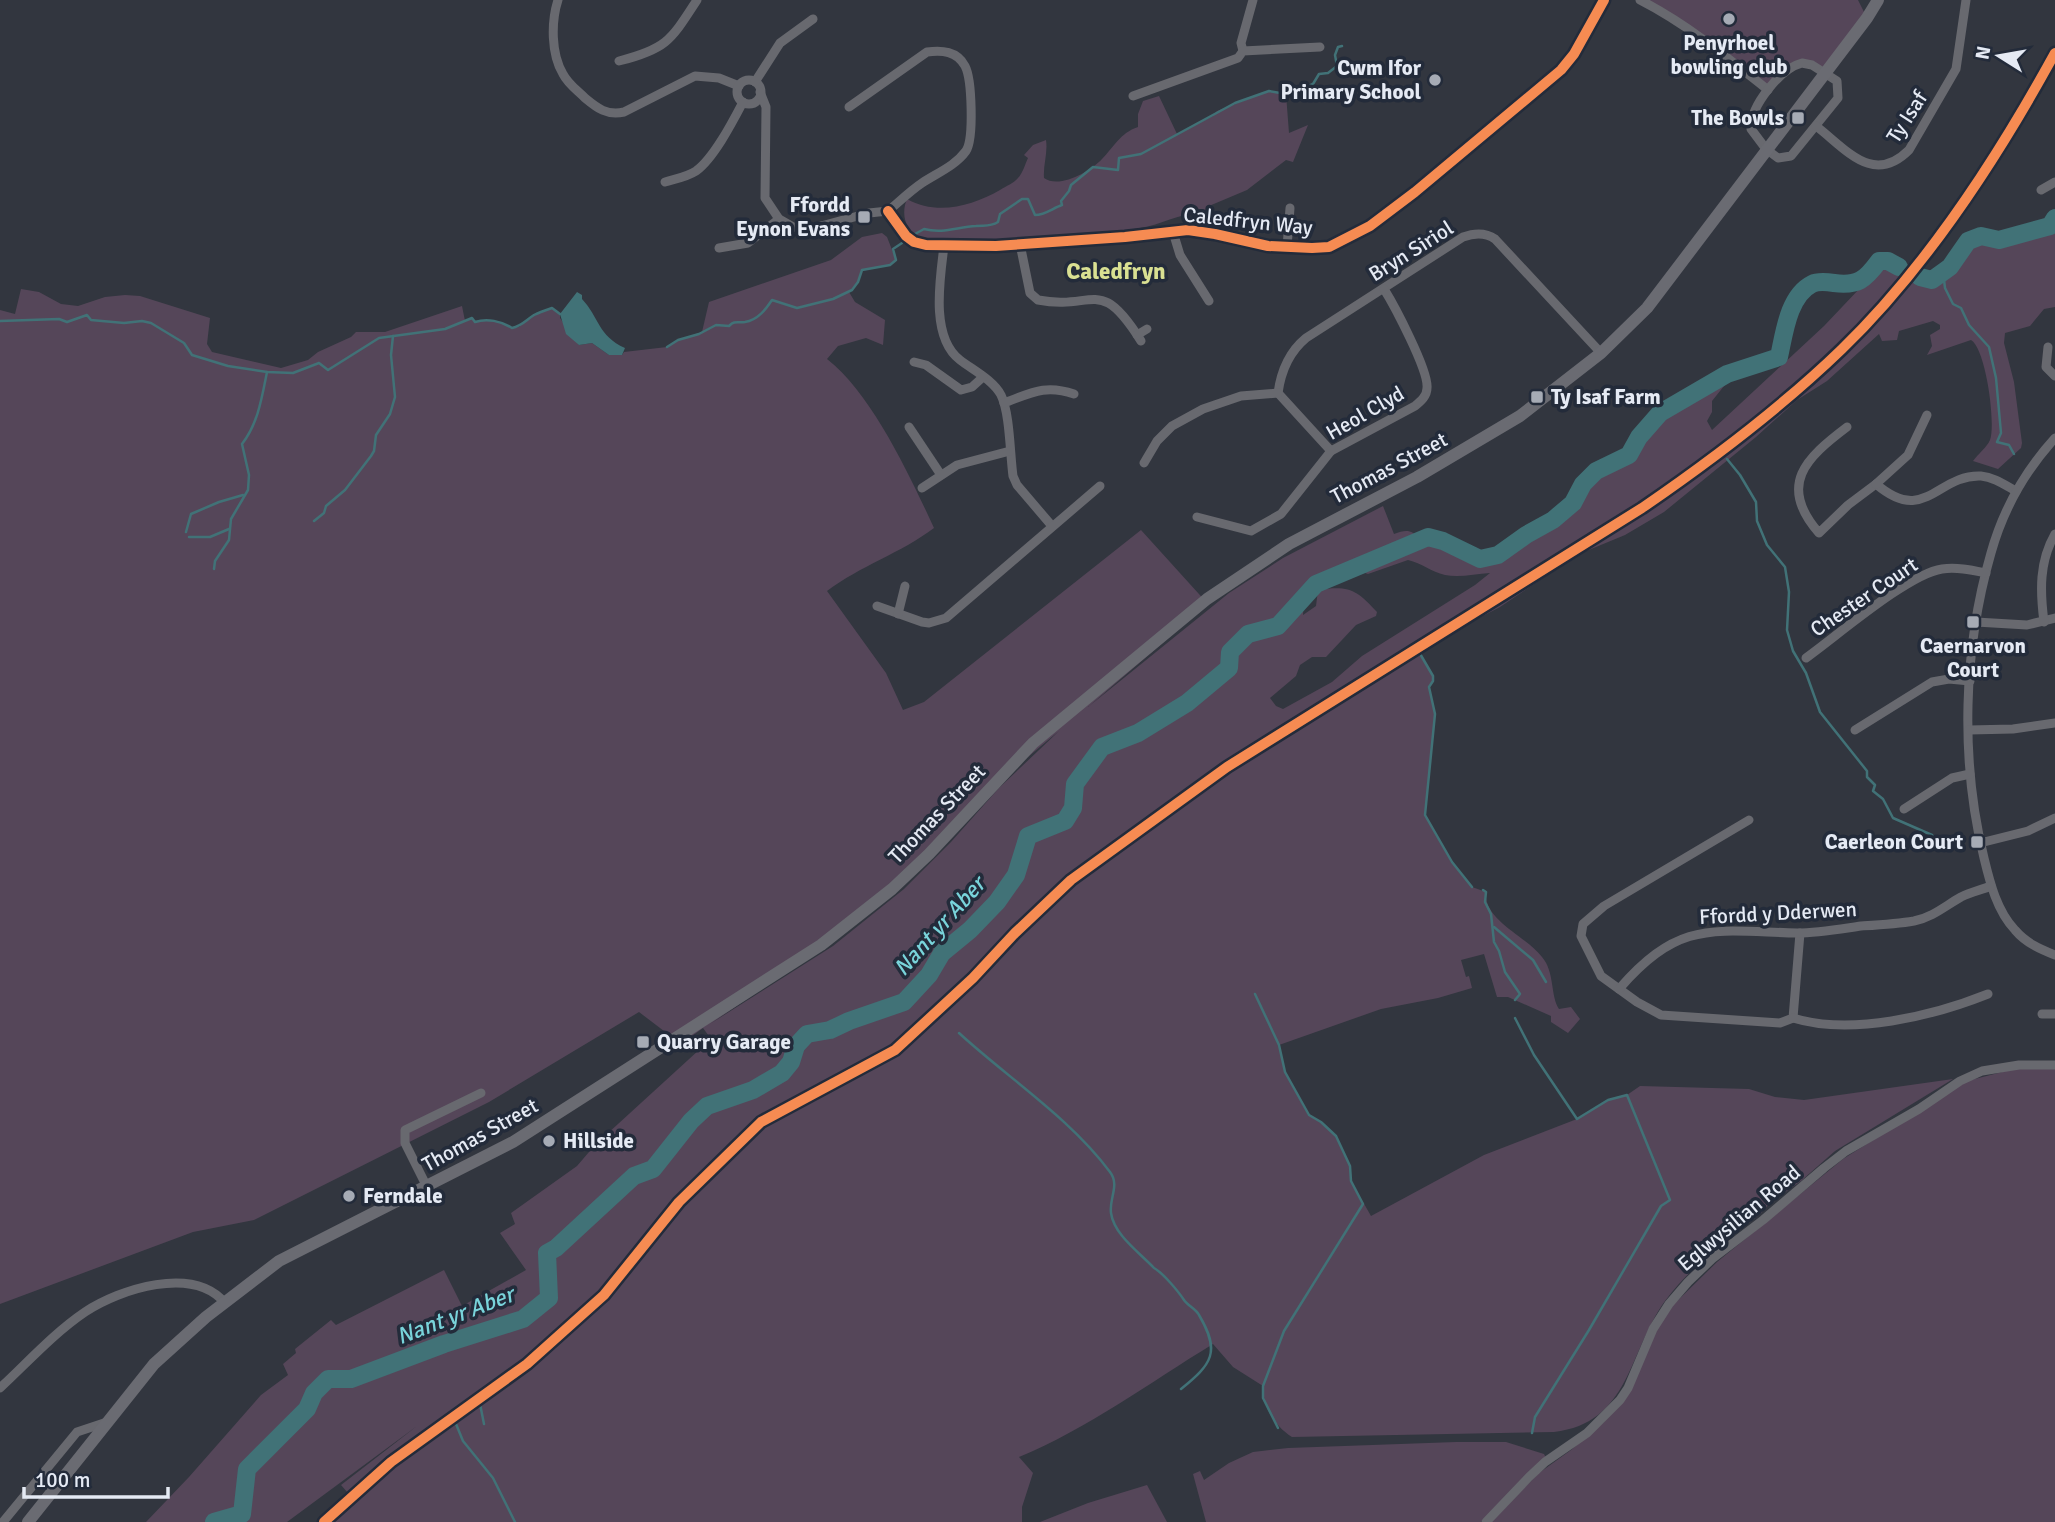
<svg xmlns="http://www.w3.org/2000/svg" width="2055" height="1522" font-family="Signika,sans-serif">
	<rect width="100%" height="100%" fill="#32363f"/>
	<g fill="#554659" fill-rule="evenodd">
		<polygon points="1640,0 1858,0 1867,18 1824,73 1802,63 1768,90"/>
		<path d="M1269,91l17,3 3,39 19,-8 -15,37 -7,-2 -39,30 -38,16 -2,8c-24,-4 -43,11 -67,14 -60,10 -120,14 -181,12 -11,0 -27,2 -37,-2 -18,-7 -21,-25 -15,-39 30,17 65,7 93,-9 6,-4 14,-7 18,-12 5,-5 7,-14 10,-20l-4,-3 9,-10 13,-5c2,13 -3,25 -2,38 15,11 46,-6 58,-19 12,-12 18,-26 36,-32v-13l5,-13 16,-5 18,38 36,-18 4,-5z"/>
		<path d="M2055,218v89l-11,2 -14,17 -25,7 -1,10 10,39 8,61 -1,5 -23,21 -25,-8c5,-7 14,-14 17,-21 6,-16 -4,-91 -19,-100l-44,15 5,-9 -2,-11 10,-6v-4l-7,-4 -34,10 -2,9 -15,1 -3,-7 -52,47 -30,19 -41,37 -92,75 -39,23 -58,24 -12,11 -55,37 -38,20 -42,27 13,22v5l-4,6 6,27 -10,101 27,48 20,24 14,5c-3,28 40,44 56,65 13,15 8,39 17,52l12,-2 9,12 -12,14 -17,-11v-6l-43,-19h-11l-13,-43 -23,6 5,17 3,-1 3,12 -34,10 -57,11 -102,36 6,27 23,43 13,7 15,14 14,30 1,15 20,35 113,-61 93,-36 31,-19 19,-5 13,-9 109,3 26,8 29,3 149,-21 -118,72 -34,30 -31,22 -10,11c-34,27 -69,52 -95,87 -37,51 -35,122 -111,131l-262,5c-18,-12 -29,-29 -29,-51l-30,-19 -20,-23c-64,39 -124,84 -194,113l14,16 -11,34v15h-691l41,-40 27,-20 57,-38 63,-48 70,-63c-35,25 -68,53 -102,78 -47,34 -95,65 -139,102l-7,-8 76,-59 -130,96h-141l43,-45 72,-82 27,-20 -5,-11 13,-11 -1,-4 36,-29 5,5 108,-55 18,36 64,-36 -26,-37 15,-9 -4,-11 66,-47 18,-21 116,-106 -8,-11 -22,16 -42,-32 -150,90 -235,118 -61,12 -193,72v-994l15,4 6,-25 18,3 22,12 17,2 27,-9 20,-2 15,1 70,22 -3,26 5,8 69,16 27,-8 10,-8 33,-15 5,-5h29l77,-26 3,15 7,-3 3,4c12,-4 26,-1 37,6l7,-1 14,-12 19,-7 8,6v4l19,27 13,-2 17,12h13l2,-3 43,-5 11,-7 24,-8 7,-30 122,-42 31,-23 20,-4 5,4 9,23 -6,5 -28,5 -4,12 -9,10 6,10 30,18 -2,25 -17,-7 -28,8 -11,13c45,35 83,117 107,169 -33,25 -74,38 -107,63l59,82 17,37 21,-8 217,-172 67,74 -120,103 141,-114 54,-35 100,-52 11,28c13,-5 17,-4 27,5l7,-2 15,4 37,18 18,-4 28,-20 28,-15 19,-17 10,-19 13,-13 33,-16 10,-18 21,-24 76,-42 -24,30v11l-5,9 5,9 112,-104 37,-39 18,-26c17,-1 36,14 53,19l18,-13 18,-26 13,-5 18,4 51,-14zM1408,560c14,3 23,12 37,15 14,3 30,-1 45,-2l-15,12 -113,71 -30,26 -49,27 -7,-3 -6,-8 26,-22 4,-11 12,-8h14l30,-32 20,-9 1,-4c-20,-22 -28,-27 -59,-22l-2,16 -13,9 1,-18 12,-13 35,-16 17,6zM1059,731l-60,57 -48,54 -47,47 -71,57 -123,78 137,-93 170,-165z"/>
		<polygon points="2035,1067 2055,1069 2055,1522 1491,1522 1539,1473 1571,1450 1604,1422 1669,1309 1717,1262 1843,1159 1967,1081 2010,1070"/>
		<polygon points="1456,1442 1506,1442 1544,1454 1546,1458 1481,1522 1206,1522 1193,1474 1200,1471 1204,1480 1229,1463 1253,1452 1288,1448"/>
		<polygon points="1147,1485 1167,1522 1040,1522 1088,1503"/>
	</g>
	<path fill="#417277" d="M577,292l5,3v4c17,18 16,37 43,49l-3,7h-13l-17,-12 -13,2 -13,-11 -6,-20z"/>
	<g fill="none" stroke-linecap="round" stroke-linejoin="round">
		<g stroke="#417277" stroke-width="2.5">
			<path d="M915,234l9,-5c19,5 33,-2 52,-3 9,-1 14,1 22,-4l2,-8 22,-15h6l7,16c10,0 18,-7 27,-10l-1,-4 8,-10 2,-6 22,-18 25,3 1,-12 22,-4 94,-51 34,-12 17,3 18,-6 9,-4 6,-10 9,-1 9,-7 -2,-11 3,-8 4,-1"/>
			<polyline points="1943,272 1945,288 1953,304 1961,308 1969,325 1989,347 1996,378 2001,433 1997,442 2009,445 2014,454"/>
			<path d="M0,321l59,-2 8,3 20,-7 4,5 33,3 18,-2 9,2 33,20 8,12 36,11 39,6 26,1 26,-10 9,7 51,-32 66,-9 27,-11 3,4c12,-4 26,-1 37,6 10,-2 14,-8 22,-13 6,-3 12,-5 18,-7l8,6"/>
			<path d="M667,347l11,-7 21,-6 17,-9 13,1c6,-6 8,-3 16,-4 13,-2 21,-13 27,-22l25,8 36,-9 19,-9 6,-8 4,-12 28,-5 6,-5 -3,-11 9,-6"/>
			<polyline points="1727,459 1740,475 1756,502 1757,521 1767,545 1785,567 1789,592 1787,630 1793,651 1806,673 1820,712 1867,771 1867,777 1875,785 1873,791 1883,799 1893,818 1932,835 1937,843 1944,845"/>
			<polyline points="314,521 324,513 326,506 345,490 371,456 374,451 376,435 390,414 395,397 391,355 393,336"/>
			<polyline points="186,532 191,514 219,502 243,495"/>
			<polyline points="189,537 210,537 229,529"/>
			<path d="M214,569l1,-8 14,-21 2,-21 17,-29 1,-15 -7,-31c16,-20 20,-47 25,-72"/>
			<polyline points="1419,652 1433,676 1433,681 1429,687 1435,714 1425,815 1452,862 1472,887"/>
			<polyline points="1483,890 1486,892 1485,902 1491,914 1494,942 1499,951 1505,972 1520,994 1515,1000"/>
			<polyline points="1494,927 1533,960 1546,982"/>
			<polyline points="1255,994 1279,1045 1285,1072 1309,1115 1321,1122 1336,1136 1350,1166 1351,1181 1363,1204 1284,1331 1263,1386 1263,1398 1278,1428"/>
			<polyline points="1515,1018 1534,1055 1577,1119 1608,1100 1627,1095 1670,1200 1661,1206 1589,1330 1535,1417 1532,1433"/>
			<path d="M959,1033c49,45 111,85 151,139 10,13 -1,26 1,41 3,22 29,40 43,55 9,5 24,23 30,32 4,6 12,9 15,15 22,37 13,49 -18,74"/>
			<polyline points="456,1424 463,1441 493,1478 515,1522"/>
			<path d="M331,1522c20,-21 42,-41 65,-58 28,-21 57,-37 84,-60l4,20"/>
		</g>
		<g stroke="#417277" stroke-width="18">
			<polyline points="1920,277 1932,280 1950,267 1968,241 1981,236 1999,240 2050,226 2055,218"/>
			<path d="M214,1522l28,-8 5,-45 60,-60 7,-16 14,-14h23l93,-35 79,-25 26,-21 -2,-45 9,-5 78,-72 19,-7 38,-48 16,-15 46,-16 29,-17 9,-11 5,-16 11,-12 23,-4 19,-9 55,-19 25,-27 13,-22 28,-23 27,-28 19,-27 12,-39 37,-15 8,-13 2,-24 27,-37 36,-14 49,-30 42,-35 1,-16 18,-18 30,-8 38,-42 112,-47 15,4 37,18 18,-4 28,-20 27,-15 20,-17 10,-19 13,-13 33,-16 10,-18 21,-24 67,-39 52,-17c5,-22 9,-61 33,-73 6,-3 15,-2 22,-1 24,3 31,-3 45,-22h9l11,6"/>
		</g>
		<g stroke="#68696f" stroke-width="9">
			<path d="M558,0c-7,22 -7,54 5,74 5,10 14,16 22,24 12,10 22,18 39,14l71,-36 24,2 20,8"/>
			<path d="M1640,0c47,24 88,58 128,90"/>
			<polyline points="1243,51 1241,43 1253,0"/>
			<path d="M619,61c48,-12 52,-21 78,-61"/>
			<path d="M1802,63l10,2 25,16 1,17 -47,58 -13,2 -12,-9 -15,-20c-1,-23 29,-60 51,-66z"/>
			<circle cx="749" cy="92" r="12"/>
			<polyline points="755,82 780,43 813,19"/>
			<polyline points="760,92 766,107 765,198 779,219 793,227 810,229 869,213 888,211"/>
			<polyline points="1133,96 1238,58 1243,51 1320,47"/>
			<path d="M849,107l78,-55c15,-2 30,-1 38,14 7,13 9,73 1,85 -11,15 -29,22 -44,32 -12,8 -23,19 -34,28"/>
			<path d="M1816,126c30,23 57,60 93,24l47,-81 10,-69"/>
			<path d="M665,182c10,-3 22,-5 31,-11 18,-13 37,-50 47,-69"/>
			<polyline points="2041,190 2055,182"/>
			<polyline points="888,211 906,236 914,242 926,245 996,246 1125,237 1188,230 1215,234 1268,246 1312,248 1329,247 1370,226 1415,192 1561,70 1574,54 1604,0"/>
			<polyline points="1173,232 1180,255 1209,301"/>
			<path d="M1020,244l10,49 8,7c57,11 61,-26 103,41"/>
			<path d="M944,246c-4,33 -14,91 16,114 13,10 33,20 41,35 9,18 9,60 12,81l4,9 35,41"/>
			<polyline points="1287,247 1290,208"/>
			<polyline points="719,248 748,243 779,219"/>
			<polyline points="1137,335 1147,329"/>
			<polyline points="2048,347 2046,367 2055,376"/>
			<polyline points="914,362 926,365 961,390 972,387 983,377"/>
			<path d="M1278,393c3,-22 11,-41 28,-55l157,-101c11,-4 22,-5 32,2l106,114"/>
			<polyline points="1278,393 1331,451"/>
			<path d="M1004,403c27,-10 41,-19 70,-9"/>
			<polyline points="909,427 941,475"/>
			<path d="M1847,427c-41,31 -70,58 -28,106l29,-28 28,-21c49,42 61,-10 105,-8 13,1 24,9 35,15"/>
			<path d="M2055,438c-30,33 -52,72 -64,115 -28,97 -31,207 -7,305 6,25 13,53 31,72 11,13 25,19 40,25"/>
			<polyline points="1144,463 1157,441 1172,426 1203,409 1241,396 1278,393"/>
			<polyline points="1876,484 1908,455 1927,415"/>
			<polyline points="922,488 957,465 1010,451"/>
			<path d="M1197,517l54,14 30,-17 50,-63 84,-45c6,-5 12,-10 12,-18 2,-17 -33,-83 -43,-99"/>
			<polyline points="877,606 922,622 929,623 946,618 1100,486"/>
			<polyline points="898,614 905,586"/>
			<polyline points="1976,622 2027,625 2055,618"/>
			<path d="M2044,622c-4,-31 -5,-60 11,-88"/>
			<path d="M1806,658c31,-22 102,-84 136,-89 15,-2 29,1 44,4"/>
			<polyline points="1855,730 1932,682 1949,679 1970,681"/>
			<polyline points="1969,730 2013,729 2055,723"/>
			<polyline points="1904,809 1952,778 1970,774"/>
			<polyline points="1749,820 1604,906 1583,924 1581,936 1601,976 1637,1002 1661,1015 1780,1023 1793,1018 1800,933"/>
			<polyline points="1980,843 2028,831 2055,818"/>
			<path d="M1619,989c61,-70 94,-58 178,-56 21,0 43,-4 64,-7 17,-1 36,-2 53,-5 19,-4 31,-15 47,-24 10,-5 20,-7 30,-11"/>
			<polyline points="2042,1014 2055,1014"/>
			<path d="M1793,1018c58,18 140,-2 195,-24"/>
			<polyline points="427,1187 405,1143 405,1130 481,1093"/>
			<path d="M0,1388c28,-26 54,-55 85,-76 35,-23 108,-47 140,-9"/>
			<polyline points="3,1522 77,1432 107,1422"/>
			<polyline points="1486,1522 1529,1477 1545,1462 1587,1433 1620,1400 1628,1388 1653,1329 1669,1304 1688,1282 1712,1259 1763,1220 1824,1168 1846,1151 1919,1109 1960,1081 1982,1071 2019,1065 2055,1065"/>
		</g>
		<polyline stroke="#6a6b72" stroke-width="12" points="28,1522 154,1364 206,1317 279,1261 513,1142 821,945 892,889 929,854 1033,743 1207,599 1289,544 1417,477 1520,416 1601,353 1647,308 1867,18 1878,0"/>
		<g stroke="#232b3a" stroke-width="15">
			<g id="cycleway">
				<polyline points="888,211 906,236 914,242 926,245 996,246 1125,237 1188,230 1215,234 1268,246 1312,248 1329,247 1370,226 1415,192 1561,70 1574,54 1604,0"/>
				<path d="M324,1522l67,-60 136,-98 77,-69 75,-93 82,-80 134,-72 78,-72 42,-45 56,-53 156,-113 415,-259c70,-48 139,-100 200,-159 86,-83 156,-192 213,-296"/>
			</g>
		</g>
		<use href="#cycleway" stroke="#f68b52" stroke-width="10"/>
	</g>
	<g fill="#a6abb5" stroke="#232b3a" stroke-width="2.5">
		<circle cx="1729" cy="19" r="7"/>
		<circle cx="1435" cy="80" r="7"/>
		<rect x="1791" y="111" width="14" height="14" rx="3.5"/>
		<rect x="857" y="210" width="14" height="14" rx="3.5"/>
		<rect x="1530" y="390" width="14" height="14" rx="3.5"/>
		<rect x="1966" y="615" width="14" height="14" rx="3.5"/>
		<rect x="1970" y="835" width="14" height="14" rx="3.5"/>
		<rect x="636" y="1035" width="14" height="14" rx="3.5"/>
		<circle cx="549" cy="1141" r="7"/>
		<circle cx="349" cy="1196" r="7"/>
	</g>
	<g text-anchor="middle" stroke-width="7" stroke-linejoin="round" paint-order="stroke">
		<g font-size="21" font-weight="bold" fill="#e5eaf4" stroke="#232b3a" text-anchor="end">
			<text x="1729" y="50" text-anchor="middle">Penyrhoel<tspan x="1729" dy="24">bowling club</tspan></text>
			<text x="1421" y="75">Cwm Ifor<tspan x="1421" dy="24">Primary School</tspan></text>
			<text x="1784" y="125">The Bowls</text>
			<text x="850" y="212">Ffordd<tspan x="850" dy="24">Eynon Evans</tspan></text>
			<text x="1551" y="404" text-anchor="start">Ty Isaf Farm</text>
			<text x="1973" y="653" text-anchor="middle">Caernarvon<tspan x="1973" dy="24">Court</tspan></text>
			<text x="1963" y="849">Caerleon Court</text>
			<text x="657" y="1049" text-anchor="start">Quarry Garage</text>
			<text x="563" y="1148" text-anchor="start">Hillside</text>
			<text x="363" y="1203" text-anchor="start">Ferndale</text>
		</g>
		<g font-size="21" fill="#e5eaf4" stroke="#232b3a">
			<text transform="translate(1907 117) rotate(-57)" y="7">Ty Isaf</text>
			<text transform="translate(1248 221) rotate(6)" y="7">Caledfryn Way</text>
			<text transform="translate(1411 251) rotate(-32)" y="7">Bryn Siriol</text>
			<text transform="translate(1365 413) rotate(-30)" y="7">Heol Clyd</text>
			<text transform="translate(1389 468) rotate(-28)" y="7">Thomas Street</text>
			<text transform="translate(1864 597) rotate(-34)" y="7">Chester Court</text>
			<text transform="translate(937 814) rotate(-46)" y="7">Thomas Street</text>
			<text transform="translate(1778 913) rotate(-3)" y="7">Ffordd y Dderwen</text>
			<text transform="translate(480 1135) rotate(-29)" y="7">Thomas Street</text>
			<text transform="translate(1739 1218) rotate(-40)" y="7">Eglwysilian Road</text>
		</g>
		<g font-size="23" font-weight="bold" fill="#d9e092" stroke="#232b3a">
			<text x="1116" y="279">Caledfryn</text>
		</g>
		<g font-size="23" font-style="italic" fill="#79d4db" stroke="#232b3a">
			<text transform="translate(939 926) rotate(-48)" y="8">Nant yr Aber</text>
			<text transform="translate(455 1315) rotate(-21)" y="8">Nant yr Aber</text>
		</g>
	</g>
	<g transform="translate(1999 56) rotate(281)" stroke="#232b3a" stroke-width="5" paint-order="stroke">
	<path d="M0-5L12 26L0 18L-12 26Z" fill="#e5eaf4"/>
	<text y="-10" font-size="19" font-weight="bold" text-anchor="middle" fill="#e5eaf4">N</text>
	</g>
	<path d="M24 1487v10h144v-10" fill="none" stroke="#e5eaf4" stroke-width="3.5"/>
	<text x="35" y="1487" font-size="21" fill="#e5eaf4" stroke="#232b3a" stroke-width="5" paint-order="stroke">100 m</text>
</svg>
